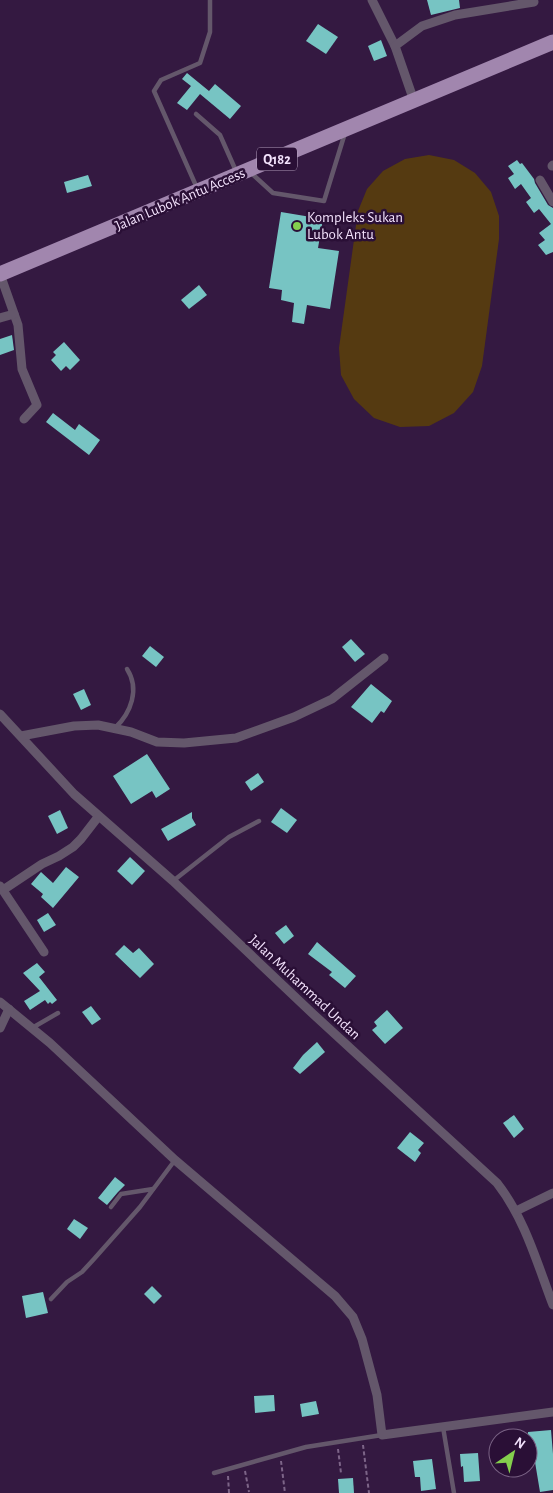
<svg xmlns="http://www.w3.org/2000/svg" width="553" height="1493" font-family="'Alegreya Sans',sans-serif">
	<rect width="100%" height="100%" fill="#341941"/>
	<polygon fill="#553a11" points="429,155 454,160 475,173 491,192 499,216 499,239 482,366 473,392 454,413 429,426 400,427 374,418 354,399 341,375 339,348 358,211 367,189 383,171 405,159"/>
	<g fill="#77c4c3">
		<polygon points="427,0 459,0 460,8 431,15"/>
		<polygon points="318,24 338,37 326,54 306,41"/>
		<polygon points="381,40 387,56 374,61 368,46"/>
		<polygon points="187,73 209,91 215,84 241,106 230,119 200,94 187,110 177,103 191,86 182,79"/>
		<polygon points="517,160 520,164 522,163 534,179 535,183 548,205 553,208 553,252 546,255 538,245 545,240 539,233 551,224 539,209 534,213 526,202 531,198 521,184 515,189 508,178 514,174 508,166"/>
		<polygon points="88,175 92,186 67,193 64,182"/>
		<polygon points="281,212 323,219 318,248 339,251 330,309 307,305 304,324 292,322 294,303 281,300 282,290 269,288"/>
		<polygon points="199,285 207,295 189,309 181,300"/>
		<polygon points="12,335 14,350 0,355 0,339"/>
		<polygon points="64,342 80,360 70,370 66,366 61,371 51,360 56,355 53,352"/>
		<polygon points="53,413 75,430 79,424 100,440 89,455 46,422"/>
		<polygon points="351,639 365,654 355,662 342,647"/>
		<polygon points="150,646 164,657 156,667 142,656"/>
		<polygon points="371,684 392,701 384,713 381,711 372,723 351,707"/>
		<polygon points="84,689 91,705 81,710 73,694"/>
		<polygon points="147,754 170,789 156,798 152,791 131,804 113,776"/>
		<polygon points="258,773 264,782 251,791 245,782"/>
		<polygon points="281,808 297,820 287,833 271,822"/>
		<polygon points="60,810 68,828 57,834 48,816"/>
		<polygon points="192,812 192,818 196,825 168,841 161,829"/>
		<polygon points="130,857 145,871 132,885 117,871"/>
		<polygon points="66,867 79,877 53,908 41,897 43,894 31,884 41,872 53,883"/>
		<polygon points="48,913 56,925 44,932 37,920"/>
		<polygon points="286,925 294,936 284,944 275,933"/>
		<polygon points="317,942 356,976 345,988 329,975 332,972 308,954"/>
		<polygon points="124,945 133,953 139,948 154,964 140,978 115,954"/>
		<polygon points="37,963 45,972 39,977 57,1000 52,1004 50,1002 48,1004 45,1000 30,1010 24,1001 40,991 23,973"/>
		<polygon points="91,1006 101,1019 92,1025 82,1012"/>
		<polygon points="387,1010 403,1028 385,1044 372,1030 377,1026 374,1022"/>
		<polygon points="317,1042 325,1052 300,1074 293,1068 303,1055"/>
		<polygon points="514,1115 524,1129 514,1138 503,1123"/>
		<polygon points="410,1132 424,1143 418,1150 421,1153 415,1162 397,1148"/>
		<polygon points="115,1177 125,1185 118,1192 107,1205 98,1198"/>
		<polygon points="74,1219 88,1228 80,1239 67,1229"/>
		<polygon points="152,1286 162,1296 154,1304 144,1294"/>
		<polygon points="43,1292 48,1313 26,1318 22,1296"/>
		<polygon points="274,1395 275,1411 255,1413 254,1396"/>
		<polygon points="316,1401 319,1414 302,1417 300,1404"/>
		<polygon points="551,1430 553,1454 553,1490 540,1492 534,1456 528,1457 528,1432"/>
		<polygon points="478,1453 480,1481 464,1482 463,1466 461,1467 460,1454"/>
		<polygon points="432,1459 436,1489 421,1491 420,1477 415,1477 413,1461"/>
		<polygon points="353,1478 354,1493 339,1493 338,1479"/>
	</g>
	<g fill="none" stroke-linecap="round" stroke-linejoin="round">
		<g stroke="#7d6588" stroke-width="2" stroke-dasharray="4 2.5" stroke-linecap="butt">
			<polyline points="363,1445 369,1493"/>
			<polyline points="338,1449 341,1473"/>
			<polyline points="281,1461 285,1493"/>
			<polyline points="245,1471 249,1492"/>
			<polyline points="228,1476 229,1493"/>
		</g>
		<g stroke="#64576b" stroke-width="4.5">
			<polyline points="196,114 220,135 236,171"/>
			<polyline points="250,172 273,193 324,201 345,133"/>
			<polyline points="197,188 154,91 161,80 200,63 210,32 210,0"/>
			<path d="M115,728c16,-15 25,-39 12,-59"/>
			<polyline points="173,881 229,837 259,821"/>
			<polyline points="32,1028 58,1013"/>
			<polyline points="111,1207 121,1194 153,1189"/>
			<polyline points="51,1299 67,1282 82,1272 94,1259 140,1207 175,1160"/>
			<polyline points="443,1427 454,1493"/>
			<polyline points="214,1473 306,1447 382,1435"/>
		</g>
		<g stroke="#64576b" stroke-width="9">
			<polyline points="372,0 395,46"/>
			<polyline points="414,101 395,46 422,26 455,15 534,2"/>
			<polyline points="552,166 553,165"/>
			<polyline points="540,180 553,202"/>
			<polyline points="0,274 18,325 22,369 37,405 24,419"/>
			<polyline points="0,318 14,314"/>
			<path d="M0,714l74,80 99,87 139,132 185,170c28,36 40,80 56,122"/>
			<polyline points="21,736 74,726 98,725 131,732 157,742 184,743 236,738 294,717 332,699 384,658"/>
			<polyline points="0,886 44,952"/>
			<polyline points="3,890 42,864 59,856 73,847 81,839 98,817"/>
			<polyline points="0,1002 50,1043 175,1160 335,1296 353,1317 362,1339 377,1395 382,1435 553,1412"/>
			<polyline points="0,1028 9,1009"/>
			<polyline points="516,1211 553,1193"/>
		</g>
		<polyline stroke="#a186ae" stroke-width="15" points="0,274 553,42"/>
	</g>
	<circle fill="#84cf4d" stroke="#2a0f36" stroke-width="2" cx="297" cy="226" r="5"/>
	<g text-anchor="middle" stroke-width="5" stroke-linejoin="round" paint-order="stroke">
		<rect fill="#2a0f36" stroke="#b6a2c0" stroke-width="1" x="257" y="147.5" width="40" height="23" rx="4"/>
		<g font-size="14" font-weight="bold" fill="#f2e1fb">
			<text x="277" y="164">Q182</text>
		</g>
		<g font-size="15" fill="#f2e1fb" stroke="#2a0f36">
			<text transform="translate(180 199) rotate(-23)" y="5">Jalan Lubok Antu Access</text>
			<text transform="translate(305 987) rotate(43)" y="5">Jalan Muhammad Undan</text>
		</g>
		<g font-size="15" fill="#f2e1fb" stroke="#2a0f36" text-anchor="start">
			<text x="307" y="222">Kompleks Sukan<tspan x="307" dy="17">Lubok Antu</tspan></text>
		</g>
	</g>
	<g transform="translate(513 1453) rotate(35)"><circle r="24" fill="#2a0f36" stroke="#7a6385"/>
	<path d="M0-4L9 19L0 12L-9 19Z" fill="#84cf4d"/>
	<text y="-8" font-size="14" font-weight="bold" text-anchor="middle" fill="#f2e1fb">N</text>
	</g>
</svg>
